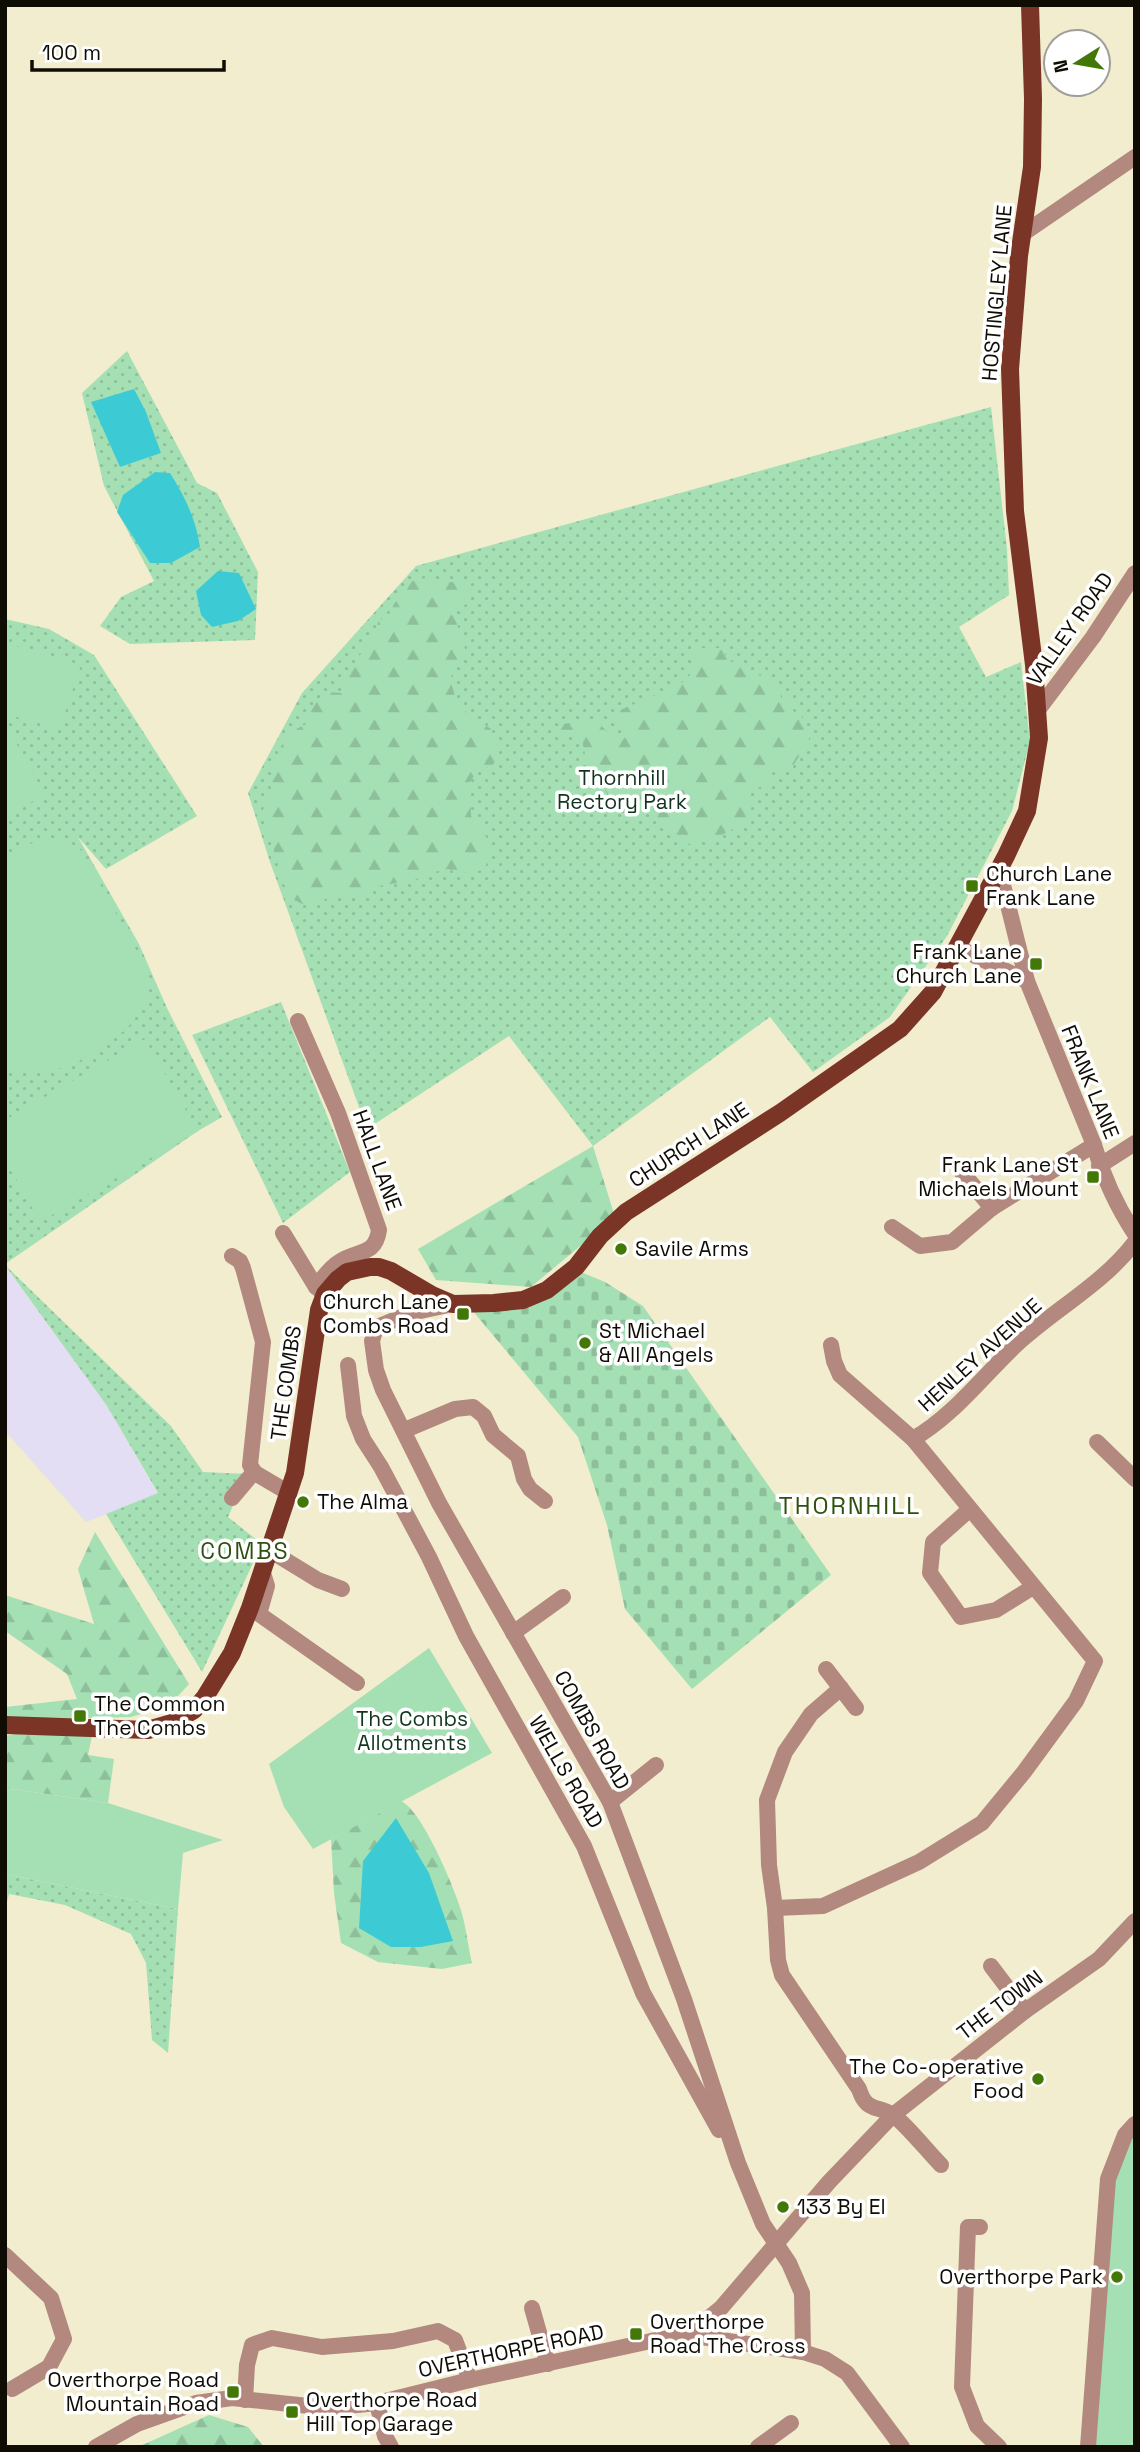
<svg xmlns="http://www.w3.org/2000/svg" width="1140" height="2452" font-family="'Space Grotesk',sans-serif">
	<defs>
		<pattern id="grass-dots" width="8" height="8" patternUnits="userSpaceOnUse" patternTransform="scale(1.75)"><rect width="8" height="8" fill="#a5e0b5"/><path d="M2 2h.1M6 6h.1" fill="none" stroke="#8dbf9a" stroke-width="1.8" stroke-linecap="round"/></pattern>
		<pattern id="forest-firs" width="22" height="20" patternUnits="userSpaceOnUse" patternTransform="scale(1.75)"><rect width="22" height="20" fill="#a5e0b5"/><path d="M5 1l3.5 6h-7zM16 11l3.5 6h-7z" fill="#8dbf9a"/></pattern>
		<pattern id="cemetery-stones" width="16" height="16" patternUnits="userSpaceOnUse" patternTransform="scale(1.75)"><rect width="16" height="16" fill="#a5e0b5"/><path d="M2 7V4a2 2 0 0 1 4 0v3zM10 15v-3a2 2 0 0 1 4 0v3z" fill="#8dbf9a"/></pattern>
	</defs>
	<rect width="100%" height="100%" fill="#f1edce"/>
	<polygon fill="#e3def4" points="5,1265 107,1406 158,1494 86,1522 5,1431"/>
	<g fill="url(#grass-dots)">
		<polygon points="127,351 197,483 217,493 258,572 255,640 130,644 100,626 121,597 154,581 104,486 82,393"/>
		<polygon points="991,407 1007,549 1009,595 959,627 986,677 1021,662 1030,741 1012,811 947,936 890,1017 813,1072 770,1017 593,1146 509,1036 367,1129 270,862 248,793 302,693 416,566"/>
		<polygon points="5,619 49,629 94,655 197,816 106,869 78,837 139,944 167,1008 222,1117 198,1131 5,1264"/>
		<polygon points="281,1002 350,1172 283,1223 192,1035"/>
		<polygon points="5,1265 171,1426 203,1472 247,1474 228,1517 262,1544 202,1672 106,1514 158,1493 107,1406"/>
		<polygon points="5,1874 178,1909 168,2053 152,2040 146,1963 131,1934 65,1905 9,1894 5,1910"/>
	</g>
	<g fill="url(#forest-firs)">
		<path d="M425,578l39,6 5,11 -3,9 -11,9c1,13 7,23 10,36l-15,30 7,24 8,8 26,18 8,25 -6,11 -16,7 -8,11 2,33 11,13 7,14 1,15 -7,12 -14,3 -14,-1 -7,-3 -18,4 -16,7 -35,6 -28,12 -10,-5 -34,13 -15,-7 -7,-12 -23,-75 8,-18 3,-23 7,-23 9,-15 17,-9 4,-14 15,-18 18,1 2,-11 11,-22 15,-19 8,-21 10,-5 5,-11 18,-23z"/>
		<polygon points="701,648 722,648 728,660 767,679 780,689 781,698 790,702 793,711 800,714 811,732 808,742 793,766 773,771 769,781 746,796 754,819 713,839 692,845 674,837 658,820 655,807 647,807 637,815 617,812 585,754 582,740 571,736 559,736 556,731 559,725 579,721 598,722 611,736 620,740 625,738 617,716 622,709 678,686 691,674 694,654"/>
		<polygon points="593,1146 615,1217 531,1287 436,1280 418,1249"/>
		<polygon points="95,1532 189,1684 169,1706 131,1717 5,1720 5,1707 77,1699 67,1674 5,1631 5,1595 94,1624 78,1569"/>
		<polygon points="16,1734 92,1736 88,1755 114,1759 108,1803 5,1788 5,1736"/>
		<path d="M401,1801c21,9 53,86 60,109 5,17 7,36 11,53l-30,6 -64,-7 -37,-19 -7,-50 -3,-54z"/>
		<polygon points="209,2415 248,2427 264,2447 138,2447"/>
	</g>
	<polygon fill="url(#cemetery-stones)" points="581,1272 605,1282 643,1306 831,1575 692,1689 625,1609 607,1525 578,1437 472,1310"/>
	<g fill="#a5e0b5">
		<polygon points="5,643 81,665 60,728 5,714"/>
		<polygon points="10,732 45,795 5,816 5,735"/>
		<polygon points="39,840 61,841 82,851 147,970 151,982 147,999 127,1029 69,1068 17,1070 5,1062 5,855"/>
		<polygon points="145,1039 198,1131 40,1222 5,1159 5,1120"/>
		<polygon points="429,1648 492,1753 313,1849 284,1807 269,1764"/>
		<polygon points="5,1788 108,1803 223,1840 183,1853 178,1909 5,1874"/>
		<polygon points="1135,2124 1135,2447 1088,2447 1108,2179"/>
	</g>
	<g fill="#3ccbd5">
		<polygon points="134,389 146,412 161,453 120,467 91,402"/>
		<path d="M155,472l15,1c15,24 26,46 30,74l-29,16h-21l-33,-51 6,-17z"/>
		<polygon points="218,571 239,573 256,609 238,621 212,627 201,615 196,591"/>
		<polygon points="396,1818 429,1873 453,1941 421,1947 391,1947 359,1928 363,1861"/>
	</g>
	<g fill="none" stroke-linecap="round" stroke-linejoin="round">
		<g stroke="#b2887f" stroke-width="16">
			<polyline points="1024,233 1135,157"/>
			<polyline points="1038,710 1093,637 1135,573"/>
			<path d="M999,869l28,112 67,164c9,31 23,62 41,89"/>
			<polyline points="957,947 1027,981"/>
			<path d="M298,1021l40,92 41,117c-4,27 -21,19 -40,32 -10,6 -16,16 -23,25"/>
			<polyline points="1099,1166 1135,1143"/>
			<polyline points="961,1171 992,1208"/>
			<polyline points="892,1227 920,1246 952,1242 992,1208 1094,1145"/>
			<polyline points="283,1233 316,1287 323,1293"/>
			<polyline points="232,1256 240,1261 243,1268 263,1342 250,1465 255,1473 289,1493"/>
			<polyline points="453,1304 411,1313 380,1326 375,1331 372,1341 376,1370 383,1390 439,1503 610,1802 684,1999 738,2163 763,2224 789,2263 802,2293 803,2352"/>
			<path d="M831,1345l3,16 6,14 73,64c41,-24 69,-62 103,-94 39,-36 87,-61 119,-103"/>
			<polyline points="348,1365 354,1416 363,1439 381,1467 429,1557 466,1636 584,1846 643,1993 719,2130"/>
			<polyline points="405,1430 455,1409 473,1407 484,1416 493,1435 518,1456 524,1479 530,1489 545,1501"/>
			<polyline points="1097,1442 1135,1479"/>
			<polyline points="232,1498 254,1472"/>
			<polyline points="969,1510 933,1542 930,1573 961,1617 996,1610 1033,1587"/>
			<polyline points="269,1550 318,1580 342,1589"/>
			<polyline points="262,1570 267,1586 259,1614 357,1683"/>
			<polyline points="513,1633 563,1597"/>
			<polyline points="826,1669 856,1708"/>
			<path d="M841,1688l-30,26 -26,38 -18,48 2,65 6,43 3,52 4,15 77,114c7,23 18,16 34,26 12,8 36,38 48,50"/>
			<polyline points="610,1802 656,1765"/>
			<polyline points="775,1908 823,1906 919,1862 982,1823 1024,1772 1076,1701 1095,1661 913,1439"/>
			<polyline points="991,1966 1025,2011"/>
			<polyline points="980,2227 968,2227 962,2387 977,2426 999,2447"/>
			<polyline points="5,2255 51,2298 64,2339 49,2367 12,2389"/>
			<polyline points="532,2308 548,2364"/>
			<polyline points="688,2335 721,2308 829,2182 893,2115 1025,2011 1099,1959 1135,1921"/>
			<polyline points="245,2400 247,2365 252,2345 272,2338 322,2347 393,2341 438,2331 455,2340 470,2380"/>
			<polyline points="377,2403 385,2436 391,2447"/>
			<polyline points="96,2447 137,2424 196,2403 232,2398 328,2408 377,2403 470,2380 651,2341 688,2335 803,2352 825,2359 847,2373 902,2447"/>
			<polyline points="758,2447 791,2423"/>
			<polyline points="1088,2447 1108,2179 1125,2135 1135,2124"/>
		</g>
		<polyline stroke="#7a3527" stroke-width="18" points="5,1725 148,1730 172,1723 194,1710 205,1697 232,1653 250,1608 295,1473 319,1310 325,1294 338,1279 347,1272 370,1267 379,1267 391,1271 432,1295 453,1304 494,1303 523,1300 547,1290 576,1267 600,1236 626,1212 780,1113 900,1029 933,992 1006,856 1027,811 1039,738 1034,665 1015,511 1010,369 1019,256 1032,167 1033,99 1030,5"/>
	</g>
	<g fill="#437806" stroke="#fff" stroke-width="2.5">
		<rect x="965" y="879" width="14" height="14" rx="3.5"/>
		<rect x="1029" y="957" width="14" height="14" rx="3.5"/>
		<rect x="1086" y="1170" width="14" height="14" rx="3.5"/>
		<circle cx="621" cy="1249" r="7"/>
		<rect x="456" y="1307" width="14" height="14" rx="3.5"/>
		<circle cx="585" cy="1343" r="7"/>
		<circle cx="303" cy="1502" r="7"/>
		<rect x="73" y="1709" width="14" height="14" rx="3.5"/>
		<circle cx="1038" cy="2079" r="7"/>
		<circle cx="783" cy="2207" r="7"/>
		<circle cx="1117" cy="2277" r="7"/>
		<rect x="629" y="2327" width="14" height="14" rx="3.5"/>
		<rect x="226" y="2385" width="14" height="14" rx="3.5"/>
		<rect x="285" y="2405" width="14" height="14" rx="3.5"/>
	</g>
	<g text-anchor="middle" stroke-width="7" stroke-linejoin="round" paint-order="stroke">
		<g font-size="21" fill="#0e0c03" stroke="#fff">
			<text transform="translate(997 293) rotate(-85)" y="7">HOSTINGLEY LANE</text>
			<text transform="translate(1070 629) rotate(-55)" y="7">VALLEY ROAD</text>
			<text transform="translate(1090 1082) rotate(68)" y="7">FRANK LANE</text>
			<text transform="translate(689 1145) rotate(-33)" y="7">CHURCH LANE</text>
			<text transform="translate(377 1160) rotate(70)" y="7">HALL LANE</text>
			<text transform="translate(980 1355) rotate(-42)" y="7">HENLEY AVENUE</text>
			<text transform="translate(286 1383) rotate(-82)" y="7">THE COMBS</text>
			<text transform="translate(592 1730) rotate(61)" y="7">COMBS ROAD</text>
			<text transform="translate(566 1772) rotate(60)" y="7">WELLS ROAD</text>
			<text transform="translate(1000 2005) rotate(-37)" y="7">THE TOWN</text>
			<text transform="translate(511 2351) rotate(-12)" y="7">OVERTHORPE ROAD</text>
		</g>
		<g font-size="21" fill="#10341d" stroke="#fff">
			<text x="622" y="785">Thornhill<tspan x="622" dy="24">Rectory Park</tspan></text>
			<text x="412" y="1726">The Combs<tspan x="412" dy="24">Allotments</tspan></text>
		</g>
		<g font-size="21" fill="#0e0c03" stroke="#fff" text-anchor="start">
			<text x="986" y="881">Church Lane<tspan x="986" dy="24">Frank Lane</tspan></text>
			<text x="1022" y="959" text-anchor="end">Frank Lane<tspan x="1022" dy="24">Church Lane</tspan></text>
			<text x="1079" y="1172" text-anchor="end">Frank Lane St<tspan x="1079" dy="24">Michaels Mount</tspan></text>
			<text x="635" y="1256">Savile Arms</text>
			<text x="449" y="1309" text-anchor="end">Church Lane<tspan x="449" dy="24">Combs Road</tspan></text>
			<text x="599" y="1338">St Michael<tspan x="599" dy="24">&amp; All Angels</tspan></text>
			<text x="317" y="1509">The Alma</text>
			<text x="94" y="1711">The Common<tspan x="94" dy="24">The Combs</tspan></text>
			<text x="1024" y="2074" text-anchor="end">The Co-operative<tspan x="1024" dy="24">Food</tspan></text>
			<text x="797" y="2214">133 By El</text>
			<text x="1103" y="2284" text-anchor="end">Overthorpe Park</text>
			<text x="650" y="2329">Overthorpe<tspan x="650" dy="24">Road The Cross</tspan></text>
			<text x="219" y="2387" text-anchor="end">Overthorpe Road<tspan x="219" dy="24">Mountain Road</tspan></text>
			<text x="306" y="2407">Overthorpe Road<tspan x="306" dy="24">Hill Top Garage</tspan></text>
		</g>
		<g font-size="23" letter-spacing="2" fill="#2e500f" stroke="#fff">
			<text x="245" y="1559">COMBS</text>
		</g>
		<g font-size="24" letter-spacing="2" fill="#2e500f" stroke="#fff">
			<text x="850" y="1514">THORNHILL</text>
		</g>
	</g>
	<rect width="1140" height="2452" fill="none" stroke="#0e0c03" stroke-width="14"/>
	<g transform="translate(1077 63) rotate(259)"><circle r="33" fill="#ffffff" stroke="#9f9e9a" stroke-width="2"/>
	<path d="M0-5L12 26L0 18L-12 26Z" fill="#437806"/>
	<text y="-10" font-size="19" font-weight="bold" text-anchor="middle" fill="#0e0c03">N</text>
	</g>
	<path d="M32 60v10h192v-10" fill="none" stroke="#0e0c03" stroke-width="3.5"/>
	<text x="42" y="60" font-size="21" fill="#0e0c03" stroke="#ffffff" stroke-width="5" paint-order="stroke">100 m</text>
</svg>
